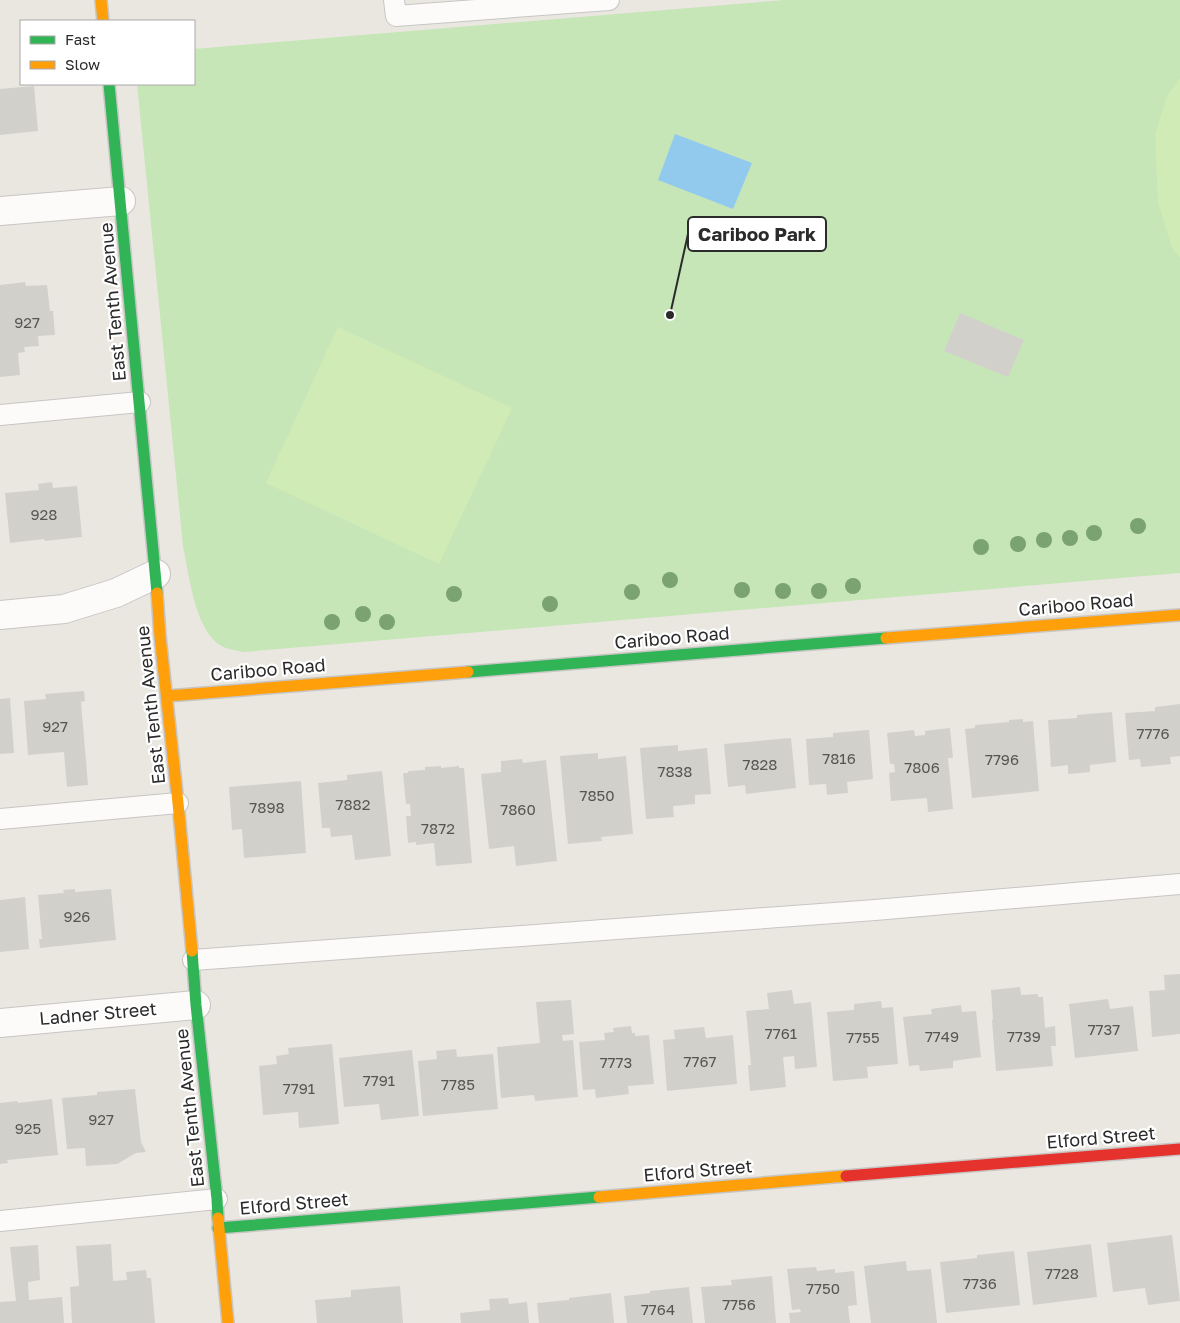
<svg xmlns="http://www.w3.org/2000/svg" width="1180" height="1323" font-family="'Golos Text',sans-serif">
	<rect width="100%" height="100%" fill="#eae7e0"/>
	<path fill="#c6e6b8" d="M784,0h396v573l-937,79c-9,-2 -19,-3 -26,-9 -23,-19 -28,-69 -34,-97l-46,-462h57v-35z"/>
	<g fill="#d0ebb5">
		<polygon points="1180,78 1180,258 1172,248 1158,203 1155,135 1167,96"/>
		<polygon points="338,327 512,408 439,564 266,483"/>
	</g>
	<polygon fill="#92caed" points="675,134 752,163 733,209 658,180"/>
	<g fill="#d2d0cb">
		<polygon points="34,86 38,131 0,135 0,89"/>
		<polygon points="25,282 26,286 47,285 50,311 53,311 55,335 38,336 39,346 24,347 25,352 18,353 20,375 0,377 0,285"/>
		<polygon points="960,313 1024,340 1008,377 944,351"/>
		<polygon points="52,482 53,488 77,486 82,537 45,541 44,539 10,543 5,493 39,490 38,484"/>
		<polygon points="84,691 85,701 81,702 88,785 67,787 64,752 28,755 24,701 46,699 45,694"/>
		<polygon points="10,698 14,753 0,754 0,699"/>
		<polygon points="1180,704 1180,756 1170,757 1171,764 1141,767 1140,759 1129,760 1125,713 1155,711 1155,707"/>
		<polygon points="1112,712 1116,762 1090,765 1090,772 1068,774 1068,765 1051,767 1048,720 1077,718 1077,715"/>
		<polygon points="1023,719 1023,722 1033,721 1039,791 972,798 965,729 975,728 975,725 1009,722 1009,720"/>
		<polygon points="950,728 953,758 948,758 953,809 928,812 927,798 891,801 889,773 895,772 894,764 890,764 887,733 914,730 915,736 925,735 925,731"/>
		<polygon points="869,730 873,779 847,782 848,793 827,795 826,784 809,785 806,739 833,737 833,733"/>
		<polygon points="791,738 796,788 746,794 745,785 728,787 724,744"/>
		<polygon points="678,745 678,751 707,748 711,794 695,795 695,804 673,806 674,817 646,819 640,748"/>
		<polygon points="598,753 598,759 626,756 633,834 601,837 602,841 568,844 560,756"/>
		<polygon points="522,759 523,763 546,760 557,861 516,866 514,846 489,849 481,774 501,772 501,761"/>
		<polygon points="441,766 441,768 459,766 459,768 464,768 472,863 436,866 434,843 416,845 416,842 408,843 406,816 411,816 410,804 406,804 403,773 408,773 408,771 425,770 425,767"/>
		<polygon points="382,771 391,856 355,860 352,835 331,837 330,828 322,828 318,783 347,780 347,775"/>
		<polygon points="301,781 306,853 244,858 242,829 232,830 229,787"/>
		<polygon points="75,889 75,892 111,889 116,940 40,948 39,939 42,939 38,895 64,893 63,890"/>
		<polygon points="25,897 29,949 0,952 0,900"/>
		<polygon points="1180,974 1180,1034 1152,1037 1149,991 1165,990 1164,975"/>
		<polygon points="1020,987 1021,995 1038,994 1038,997 1043,997 1045,1028 1055,1026 1056,1046 1051,1046 1053,1066 996,1071 992,1020 993,1019 991,990"/>
		<polygon points="792,990 794,1004 811,1002 817,1067 795,1069 794,1056 783,1057 786,1087 750,1091 748,1065 751,1065 746,1011 769,1009 767,993"/>
		<polygon points="1108,999 1110,1009 1133,1006 1138,1051 1075,1058 1069,1004"/>
		<polygon points="571,1000 574,1034 562,1035 563,1041 573,1040 578,1097 535,1101 534,1095 501,1098 497,1047 540,1043 536,1002"/>
		<polygon points="881,1001 882,1008 893,1007 898,1064 867,1067 868,1078 833,1081 827,1012 854,1010 854,1004"/>
		<polygon points="961,1005 962,1012 976,1011 981,1057 953,1061 953,1068 920,1071 919,1065 909,1066 903,1017 932,1014 931,1009"/>
		<polygon points="631,1026 632,1033 635,1033 635,1036 649,1035 654,1084 628,1086 629,1094 596,1098 595,1089 583,1090 579,1042 605,1040 604,1033 614,1032 613,1028"/>
		<polygon points="704,1027 706,1038 733,1035 737,1084 667,1091 663,1040 675,1039 674,1030"/>
		<polygon points="332,1044 339,1124 299,1128 298,1112 263,1115 259,1066 277,1064 276,1056 289,1054 288,1048"/>
		<polygon points="456,1049 457,1057 493,1054 498,1109 423,1116 418,1061 437,1059 436,1051"/>
		<polygon points="412,1050 419,1116 381,1120 379,1104 344,1107 339,1058"/>
		<polygon points="135,1089 141,1142 146,1152 136,1153 117,1164 86,1166 85,1148 67,1149 62,1098 97,1095 97,1092"/>
		<polygon points="52,1099 58,1155 7,1160 8,1163 0,1164 0,1103 17,1101 18,1103"/>
		<polygon points="1172,1235 1180,1301 1148,1305 1145,1288 1113,1292 1107,1243"/>
		<polygon points="111,1244 113,1281 127,1280 126,1272 146,1270 147,1278 151,1278 155,1323 72,1323 70,1287 79,1286 79,1284 76,1246"/>
		<polygon points="1091,1244 1097,1297 1033,1305 1027,1252"/>
		<polygon points="38,1245 40,1280 28,1282 29,1300 62,1297 64,1323 0,1323 0,1302 16,1301 10,1247"/>
		<polygon points="1014,1251 1020,1305 946,1313 940,1262 977,1258 977,1255"/>
		<polygon points="906,1261 907,1271 931,1269 937,1323 871,1323 864,1266"/>
		<polygon points="816,1267 817,1271 835,1269 835,1273 854,1271 857,1305 848,1306 850,1323 790,1323 789,1313 801,1312 800,1309 792,1310 787,1269"/>
		<polygon points="772,1276 776,1323 705,1323 701,1287 732,1285 731,1280"/>
		<polygon points="400,1286 403,1323 317,1323 315,1300 351,1297 351,1290"/>
		<polygon points="689,1287 693,1323 627,1323 624,1296 650,1293 650,1291"/>
		<polygon points="611,1293 614,1323 539,1323 537,1303 569,1300 569,1298"/>
		<polygon points="508,1298 509,1304 527,1302 529,1323 461,1323 460,1313 490,1310 489,1299"/>
	</g>
	<g fill="none" stroke-linecap="round" stroke-linejoin="round">
		<g stroke="#c7c6c5" stroke-width="22">
			<g id="lane">
				<polyline points="394,0 396,16 609,0"/>
				<polyline points="0,415 140,402"/>
				<polyline points="0,819 178,803"/>
				<polyline points="193,960 875,910 1180,884"/>
				<polyline points="0,1221 217,1199"/>
			</g>
		</g>
		<g stroke="#c7c6c5" stroke-width="30">
			<g id="street">
				<polyline points="0,211 121,201"/>
				<polyline points="0,615 64,609 116,593 156,574"/>
				<polyline points="0,1023 196,1005"/>
			</g>
		</g>
		<g stroke="#c7c6c5" stroke-width="14">
			<g id="fast">
				<polyline points="109,84 157,593"/>
				<polyline points="468,672 886,638"/>
				<polyline points="192,951 196,1005 217,1199 218,1218"/>
				<polyline points="218,1228 599,1197"/>
			</g>
		</g>
		<g stroke="#c7c6c5" stroke-width="14">
			<g id="slow">
				<polyline points="101,0 103,21"/>
				<polyline points="157,593 160,636 178,803 192,951"/>
				<polyline points="886,638 1180,615"/>
				<polyline points="167,696 468,672"/>
				<polyline points="599,1197 846,1176"/>
				<polyline points="218,1218 228,1323"/>
			</g>
		</g>
		<g stroke="#c7c6c5" stroke-width="14">
			<polyline id="jam" points="846,1176 1180,1149"/>
		</g>
		<use href="#lane" stroke="#fcfbfa" stroke-width="20"/>
		<use href="#street" stroke="#fcfbfa" stroke-width="28"/>
		<use href="#fast" stroke="#30b455" stroke-width="11"/>
		<use href="#slow" stroke="#ff9f0a" stroke-width="11"/>
		<use href="#jam" stroke="#e5322d" stroke-width="11"/>
	</g>
	<g fill="#7aa371">
		<circle cx="1138" cy="526" r="8"/>
		<circle cx="1094" cy="533" r="8"/>
		<circle cx="1070" cy="538" r="8"/>
		<circle cx="1044" cy="540" r="8"/>
		<circle cx="1018" cy="544" r="8"/>
		<circle cx="981" cy="547" r="8"/>
		<circle cx="670" cy="580" r="8"/>
		<circle cx="853" cy="586" r="8"/>
		<circle cx="742" cy="590" r="8"/>
		<circle cx="783" cy="591" r="8"/>
		<circle cx="819" cy="591" r="8"/>
		<circle cx="632" cy="592" r="8"/>
		<circle cx="454" cy="594" r="8"/>
		<circle cx="550" cy="604" r="8"/>
		<circle cx="363" cy="614" r="8"/>
		<circle cx="332" cy="622" r="8"/>
		<circle cx="387" cy="622" r="8"/>
	</g>
	<g text-anchor="middle" stroke-width="4.5" stroke-linejoin="round" paint-order="stroke">
		<g font-size="15" fill="#565554">
			<text x="27" y="328">927</text>
			<text x="44" y="520">928</text>
			<text x="55" y="732">927</text>
			<text x="1153" y="739">7776</text>
			<text x="839" y="764">7816</text>
			<text x="1002" y="765">7796</text>
			<text x="760" y="770">7828</text>
			<text x="922" y="773">7806</text>
			<text x="675" y="777">7838</text>
			<text x="597" y="801">7850</text>
			<text x="353" y="810">7882</text>
			<text x="267" y="813">7898</text>
			<text x="518" y="815">7860</text>
			<text x="438" y="834">7872</text>
			<text x="77" y="922">926</text>
			<text x="1104" y="1035">7737</text>
			<text x="781" y="1039">7761</text>
			<text x="942" y="1042">7749</text>
			<text x="1024" y="1042">7739</text>
			<text x="863" y="1043">7755</text>
			<text x="700" y="1067">7767</text>
			<text x="616" y="1068">7773</text>
			<text x="379" y="1086">7791</text>
			<text x="458" y="1090">7785</text>
			<text x="299" y="1094">7791</text>
			<text x="101" y="1125">927</text>
			<text x="28" y="1134">925</text>
			<text x="1062" y="1279">7728</text>
			<text x="980" y="1289">7736</text>
			<text x="823" y="1294">7750</text>
			<text x="739" y="1310">7756</text>
			<text x="658" y="1315">7764</text>
		</g>
		<g font-size="18" fill="#2b2b2b" stroke="#fff">
			<text transform="translate(113 302) rotate(-95)" y="6">East Tenth Avenue</text>
			<text transform="translate(1076 605) rotate(-5)" y="6">Cariboo Road</text>
			<text transform="translate(672 638) rotate(-5)" y="6">Cariboo Road</text>
			<text transform="translate(268 670) rotate(-5)" y="6">Cariboo Road</text>
			<text transform="translate(151 705) rotate(-96)" y="6">East Tenth Avenue</text>
			<text transform="translate(98 1014) rotate(-5)" y="6">Ladner Street</text>
			<text transform="translate(190 1108) rotate(-96)" y="6">East Tenth Avenue</text>
			<text transform="translate(1101 1138) rotate(-5)" y="6">Elford Street</text>
			<text transform="translate(698 1171) rotate(-5)" y="6">Elford Street</text>
			<text transform="translate(294 1204) rotate(-5)" y="6">Elford Street</text>
		</g>
	</g>
	<path fill="none" stroke="#2b2b2b" stroke-width="2" d="M670 315L688 234"/>
	<circle fill="#2b2b2b" stroke="#fff" stroke-width="2" cx="670" cy="315" r="5"/>
	<rect fill="#fff" stroke="#2b2b2b" stroke-width="2" x="688" y="217" width="138" height="34" rx="5"/>
	<g font-size="19" text-anchor="middle" font-weight="bold" fill="#2b2b2b">
		<text x="757" y="241">Cariboo Park</text>
	</g>
	<rect x="20" y="20" width="175" height="65" fill="#ffffff" stroke="#aaaaaa"/>
	<rect x="30" y="36" width="25" height="8" fill="#30b455" stroke="#aaaaaa"/>
	<text x="65" y="45" font-size="15" fill="#2b2b2b">Fast</text>
	<rect x="30" y="61" width="25" height="8" fill="#ff9f0a" stroke="#aaaaaa"/>
	<text x="65" y="70" font-size="15" fill="#2b2b2b">Slow</text>
</svg>
